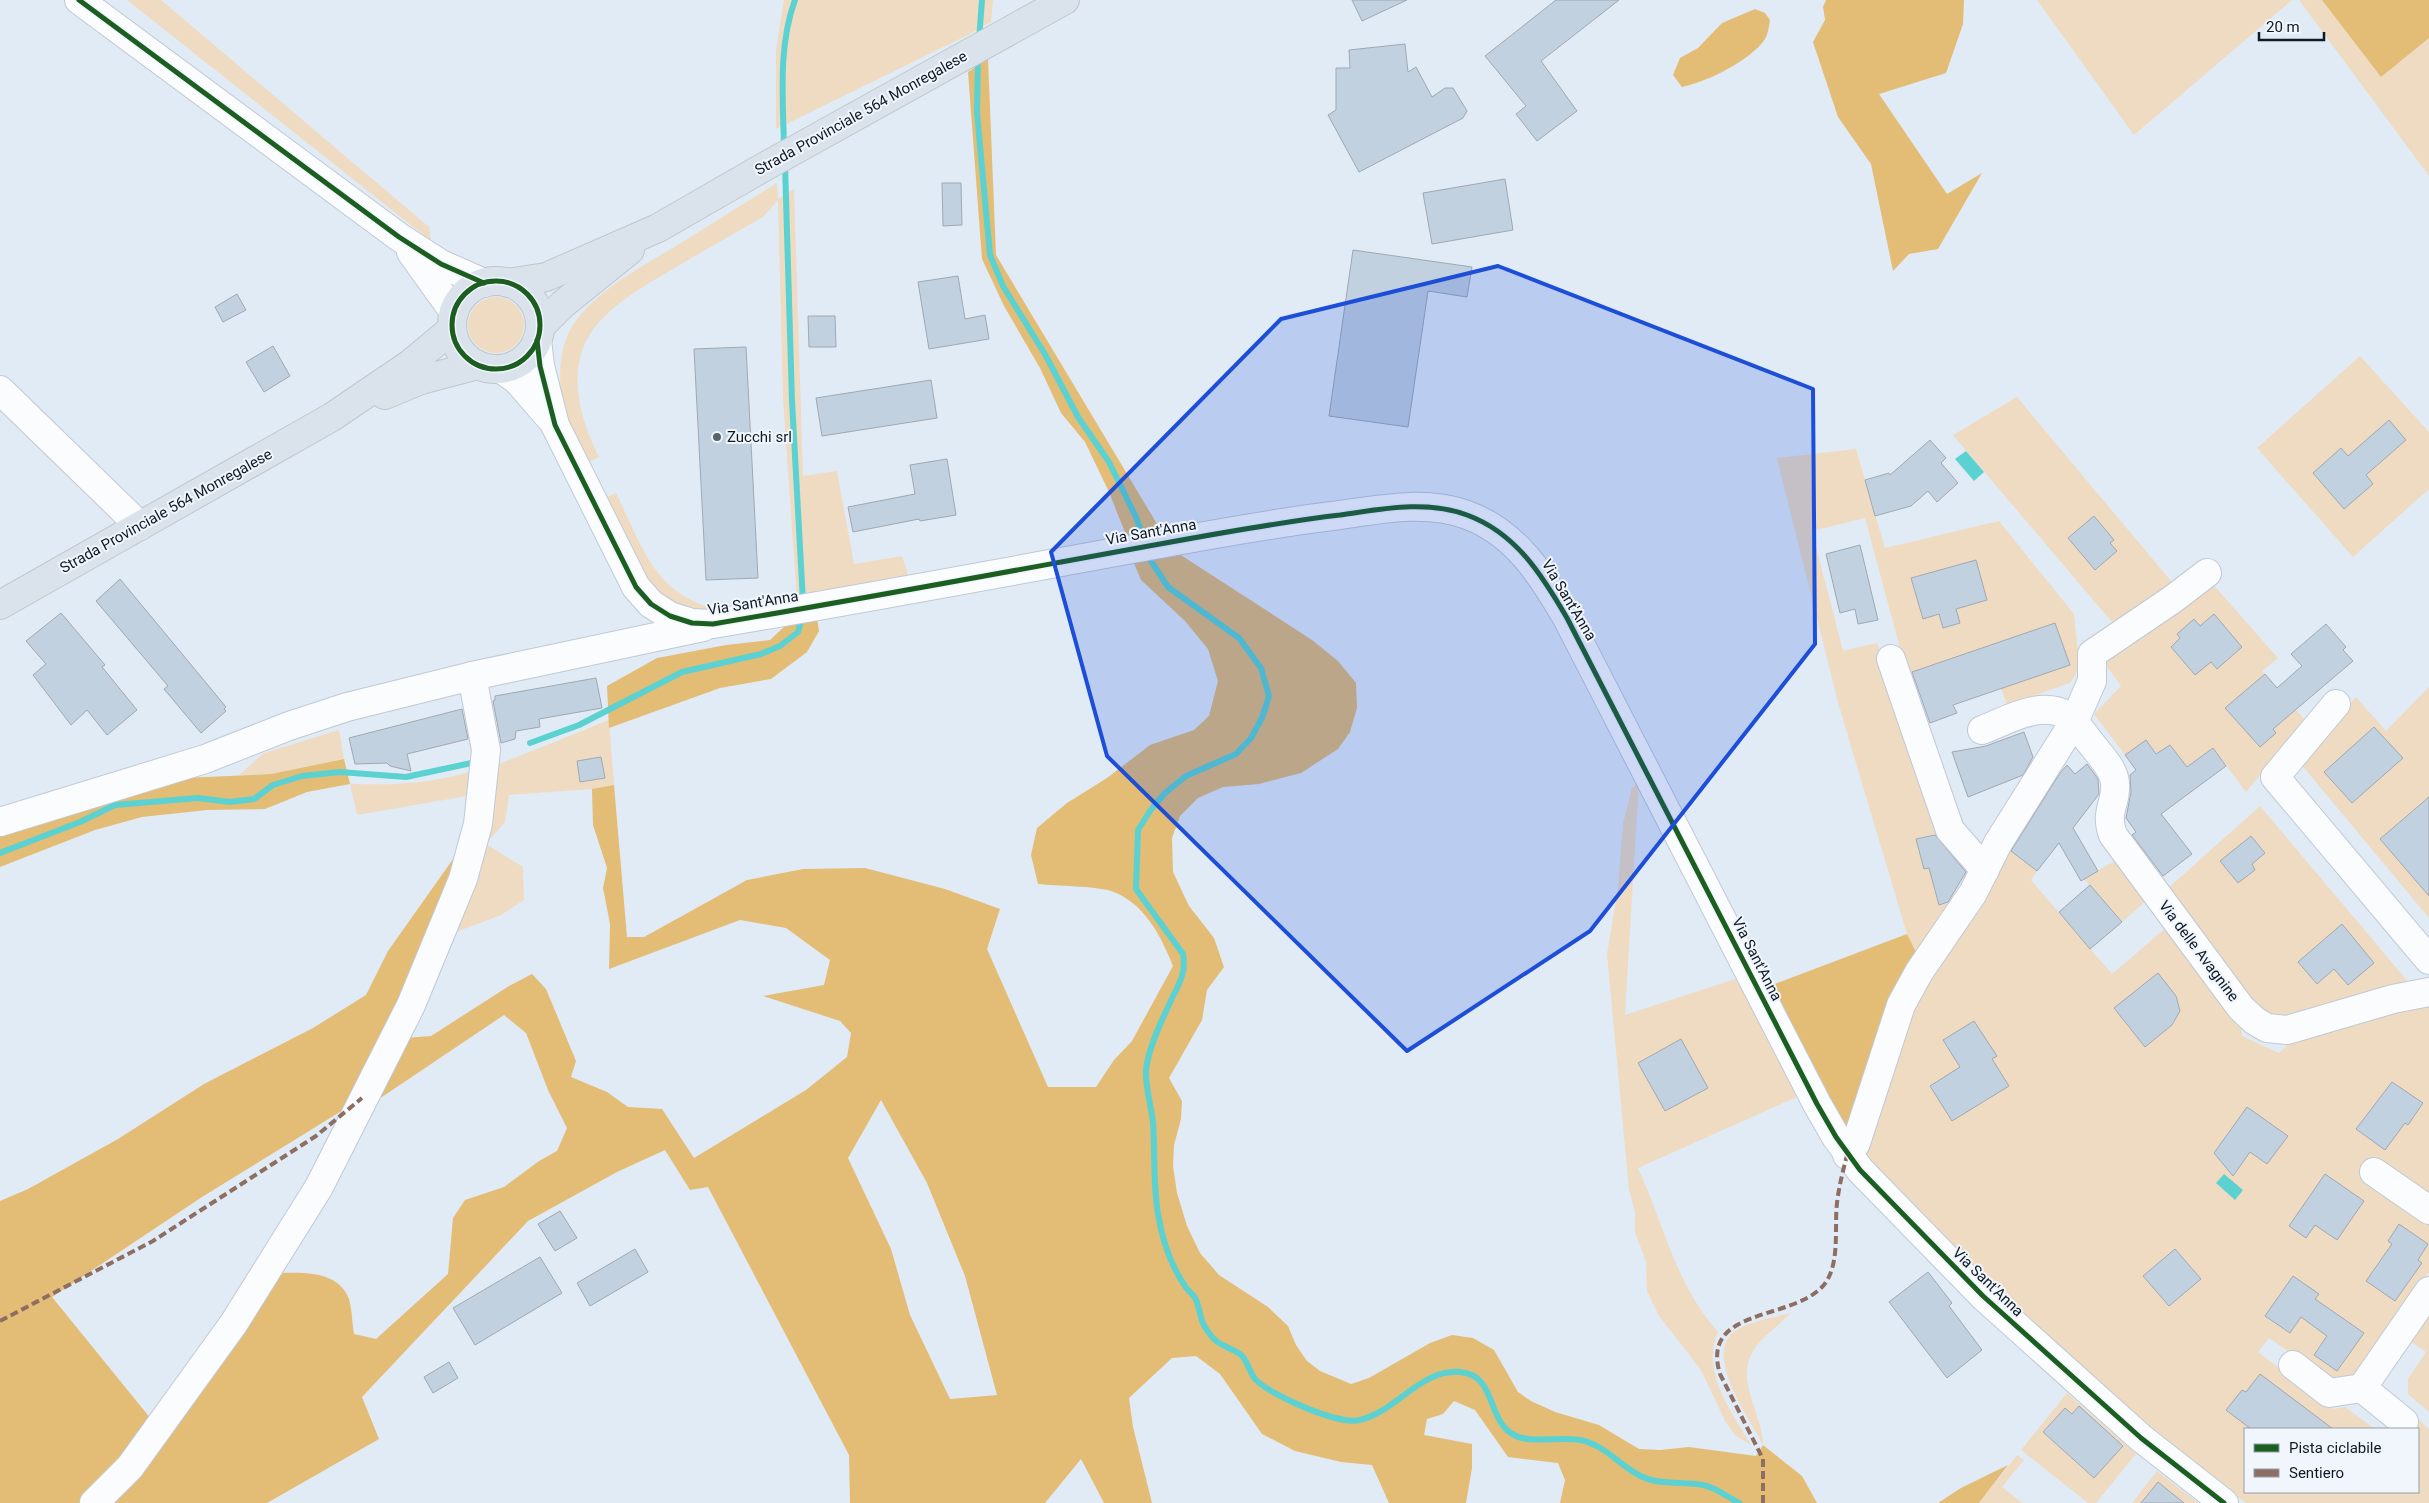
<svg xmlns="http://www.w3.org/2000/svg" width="2429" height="1503" font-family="Roboto,sans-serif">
	<rect width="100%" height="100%" fill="#e1ebf5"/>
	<g fill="#efdbc2">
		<polygon points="127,0 161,0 429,227 431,241"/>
		<polygon points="784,0 993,0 991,22 966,36 776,129 776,51"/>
		<polygon points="2037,0 2292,0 2134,135"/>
		<polygon points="2299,0 2322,0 2381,77 2429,38 2429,176"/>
		<path d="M777,183l1,16 16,-10 9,287 34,-5 17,93 48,-8 8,24 -113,21 -14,-203 -5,-198 -15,17c-34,20 -69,39 -102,59 -20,12 -40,24 -56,40 -42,39 -29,96 -6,141l-14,7c-18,-38 -34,-83 -19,-125 16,-43 81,-75 118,-98 31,-19 62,-39 93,-58z"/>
		<circle cx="496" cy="325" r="28"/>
		<polygon points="2360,356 2429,432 2429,489 2353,557 2257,448"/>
		<polygon points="2017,397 2176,587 2117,628 1953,435"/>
		<polygon points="1856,449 1885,548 1999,521 2074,614 2079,661 2076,674 2070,683 2007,705 2001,688 2069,665 2055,623 1907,674 1865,518 1812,531 1843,651 1877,643 1943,833 1916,839 1929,868 1939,904 1959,899 1918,956 1907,934 1839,706 1777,458"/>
		<path d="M616,493c28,57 39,105 110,118 -78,6 -93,-55 -124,-112z"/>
		<polygon points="2210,581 2278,658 2262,671 2306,721 2246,792 2213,748 2187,767 2170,745 2156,754 2146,740 2125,755 2094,714 2121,686 2100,657"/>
		<polygon points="2429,687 2429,918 2300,763 2356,697 2386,731"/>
		<polygon points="609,720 614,785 592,789 509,795 505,822 486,844 523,867 524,900 501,915 451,934 494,766"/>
		<polygon points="339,730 344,759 271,774 239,775 264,753"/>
		<path d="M476,770l-3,25 -116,20 -7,-31c49,1 79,0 126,-14z"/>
		<path d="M1639,781l-14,234 113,-37 59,119 -159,71c27,59 37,115 80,164 -18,39 14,80 33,113l-15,-9 -10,-13 -25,-53 -42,-54 -12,-25 -1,-29 -11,-30v-20l-6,-22 -22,-236 11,-65 5,-65 9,-36z"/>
		<polygon points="2260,806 2410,984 2282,1019 2259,1012 2166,890"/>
		<polygon points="2007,848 2037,871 2031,880 2112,974 2168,926 2241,1023 2242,1036 2279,1053 2293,1040 2429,1003 2429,1272 2353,1381 2334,1384 2269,1338 2258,1352 2334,1409 2345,1407 2375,1429 2245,1429 2245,1492 2418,1492 2418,1429 2412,1429 2419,1420 2429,1429 2429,1503 2246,1503 2139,1422 1980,1275 1921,1216 1863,1152 1905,1022"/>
		<polygon points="2116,860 2147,900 2122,922 2084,879"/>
		<polygon points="2429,1311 2429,1412 2408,1394 2408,1379 2426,1352 2408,1340"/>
		<path d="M1790,1313c-11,13 -25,21 -35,35 -22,31 8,65 8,97 -13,-26 -61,-91 -28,-114 15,-10 38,-13 55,-18z"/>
		<polygon points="2067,1393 2136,1454 2096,1503 2088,1503 2021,1450"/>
		<polygon points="2017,1455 2024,1460 2002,1487 2022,1503 1979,1503"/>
		<polygon points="2157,1471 2198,1503 2132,1503"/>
	</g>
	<g fill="#e3bc76" fill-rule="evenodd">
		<polygon points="1826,0 1964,0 1963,24 1946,73 1879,94 1947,194 1982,173 1938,249 1909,254 1893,271 1871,164 1838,117 1813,42 1825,20 1823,7"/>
		<polygon points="2322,0 2429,0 2429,38 2381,77"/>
		<path d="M1755,9l10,4 5,7c-1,6 -2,14 -5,19 -14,21 -58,43 -83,48l-9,-12 7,-17 18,-10 24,-25z"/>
		<polygon points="988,59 996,255 1163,534 1128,540 1109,492 1085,442 1061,413 1040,368 1004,306 982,259 968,72"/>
		<path d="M1176,552l136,88 26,21 18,22 1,25 -7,24 -12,17 -37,24 -42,11 -36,3 -25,11 -18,18 -8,22 1,34 16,34 25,32 10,29 -17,23 -5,30 -33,58 13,23 -1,18 -7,26 -1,21 4,27 10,33 13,27 19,22 49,32 20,19 8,19 11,16 13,10 31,13 18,-6 61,-35 22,-8 21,3 21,12 24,42 13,9 24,11 44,13 40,24 21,1 29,-3 67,9 7,-11 39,31 15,27h-257l5,-23 -7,-17 -50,-6 -33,-47 -21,-9 -11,13 -16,5 -3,16 48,9v24l-6,35h-77l-17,-38 -31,-3 -46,-11 -33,-17 -42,-60 -24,-18 -24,2 -43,40 4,29 19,76h-48l-23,-44 -36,44h-195l-1,-48 -141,-268 -18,3 -25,-40 -48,22 -89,49 -166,176 17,42 -112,64h-159l172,-230c24,-1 59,-2 69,26 3,10 3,23 5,35l22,5 72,-65 5,-56 12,-18 39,-13 35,-26 18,-10 10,-23 -19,-38 -22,-57 -22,-18 -134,90 35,-67 26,-2 78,-50 23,-12 14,15 30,72 -5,16 36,15 21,15 34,2 32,49 112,-68 41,-33 4,-24 -11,-12 -77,-25 61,-11 6,-25 -44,-32 -46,-8 -131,49 1,-45 -7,-36 4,-20 -14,-43 -1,-36 22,-4 13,152h17l103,-57 56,-11 62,-1 80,21 55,20 -13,40 61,138h48l18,-27 18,-19 41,-75c-12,-30 -29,-64 -62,-75 -17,-5 -54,-5 -73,-7l-7,-29 6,-27 30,-25 40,-25 43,-33 44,-15 15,-14 9,-35 -10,-32 -23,-28 -44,-41 -8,-19zM881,1100l46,83 38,93 32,119 -47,4 -40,-84 -19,-66 -43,-91z"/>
		<polygon points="817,617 819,631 807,652 771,679 720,688 609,728 607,686 657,658 726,645 770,640 784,627"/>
		<polygon points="344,759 350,784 307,792 265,809 207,810 142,817 95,830 0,867 0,829 163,779 271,774"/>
		<polygon points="463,845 388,1031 343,1110 202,1197 52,1297 151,1419 116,1466 80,1503 0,1503 0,1201 28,1189 118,1139 204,1084 313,1028 366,995 388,951"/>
		<polygon points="1907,934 1918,956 1849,1134 1772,985"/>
		<polygon points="2008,1465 1979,1503 1938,1503 1961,1488"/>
	</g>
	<g fill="#5bd2d1">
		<polygon points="1966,451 1984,472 1974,481 1955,459"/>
		<polygon points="2224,1174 2243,1190 2235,1200 2216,1183"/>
	</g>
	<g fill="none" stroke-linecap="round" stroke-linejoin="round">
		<g stroke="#5bd2d1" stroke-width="6">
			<polyline points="979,40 982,0"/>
			<polyline points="978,55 977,113 990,255 1003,286 1046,356 1078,417 1109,462 1136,517 1144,540"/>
			<path d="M784,147c-1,-48 -6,-101 11,-147"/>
			<polyline points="785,164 792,401 803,602"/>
			<path d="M1148,552l3,9 17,26 71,51 22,30 8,28 -7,22 -11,20 -15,16 -50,22 -21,17 -15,18 -12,19 -2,59 47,65c4,22 -7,34 -15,53 -9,19 -20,43 -22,63 -1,16 5,35 7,52 2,30 0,62 5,92 4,24 13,52 27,72 2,5 8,7 10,12 5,8 4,20 10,29 13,21 18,16 35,27 8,6 9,19 16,26 16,16 82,45 104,40 37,-9 60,-51 100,-48 37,3 26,48 54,63 16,9 46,1 66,5 28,5 45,33 71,40 16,4 35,2 52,5 12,2 25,12 36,18"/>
			<polyline points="530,743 579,725 682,672 761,654 780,646 798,632 803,614"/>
			<polyline points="0,853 80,822 115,805 198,798 230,802 254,799 273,785 302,776 340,772 406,777 476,762"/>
		</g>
	</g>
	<g fill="#c2d1e0" stroke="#9fa8b2">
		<polygon points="1352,0 1407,0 1362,21"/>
		<polygon points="1556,0 1619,0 1541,61 1577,111 1537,141 1516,114 1526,106 1485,56"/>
		<polygon points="1405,44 1408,72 1416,67 1432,97 1445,88 1453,88 1467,111 1463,118 1359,172 1328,115 1336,110 1336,68 1350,68 1349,50"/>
		<polygon points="1505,179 1513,230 1432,244 1423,193"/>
		<polygon points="942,183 961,183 962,225 943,226"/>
		<polygon points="1353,250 1472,267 1467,297 1428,291 1408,427 1329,416"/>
		<polygon points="958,276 965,319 985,315 989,339 929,349 918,282"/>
		<polygon points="237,294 246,310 223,322 215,307"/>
		<polygon points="808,316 835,316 836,347 809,347"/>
		<polygon points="273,346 290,376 264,392 246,362"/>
		<polygon points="746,347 758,578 706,580 694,349"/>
		<polygon points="931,380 937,418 822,436 816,398"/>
		<polygon points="2389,420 2406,440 2366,475 2373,484 2344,509 2313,473 2341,448 2348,456"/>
		<polygon points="1930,440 1946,458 1941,463 1958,483 1937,502 1928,491 1911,506 1875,516 1865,480 1889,473 1890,475"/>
		<polygon points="947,459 956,515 920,521 919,519 853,532 848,507 915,494 910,465"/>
		<polygon points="2094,516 2114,540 2110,543 2117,551 2095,570 2068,538"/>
		<polygon points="1860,545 1878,620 1858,624 1855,609 1840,613 1826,554"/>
		<polygon points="1976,560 1987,600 1956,609 1960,623 1943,628 1939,614 1923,619 1911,578"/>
		<polygon points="120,579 226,707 224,709 226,711 201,733 164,689 168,686 96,601"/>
		<polygon points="61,613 105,665 102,667 137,710 107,735 87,710 71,725 33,675 46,664 26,641"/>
		<polygon points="2214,614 2242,647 2217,669 2211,662 2195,675 2171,647 2180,638 2177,634 2194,619 2200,626"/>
		<polygon points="2055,623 2070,665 1953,705 1957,713 1930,723 1912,672"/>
		<polygon points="2326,624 2346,647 2343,650 2353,661 2273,729 2276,733 2260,747 2225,708 2265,674 2277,688 2302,666 2291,654"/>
		<polygon points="596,678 602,708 539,719 540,727 516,731 515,739 501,743 493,701 495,700 495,696"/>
		<polygon points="462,709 468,739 407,754 411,771 390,766 387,763 355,764 349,738"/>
		<polygon points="2374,727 2403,758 2352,803 2324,772"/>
		<polygon points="2024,732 2033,757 2023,775 1968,797 1952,752 1986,746"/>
		<polygon points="2146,740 2156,754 2170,745 2187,767 2213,748 2226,766 2161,814 2192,854 2163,876 2132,835 2136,832 2126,818 2131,792 2130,775 2136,770 2125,755"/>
		<polygon points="601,757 605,778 580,782 577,761"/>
		<polygon points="2087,764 2098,779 2099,794 2073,828 2098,871 2081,881 2059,843 2037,871 2011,851 2060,773 2067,765 2075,774"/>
		<polygon points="2429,797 2429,896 2380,839"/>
		<polygon points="1935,835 1966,872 1948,902 1939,905 1929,868 1924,869 1916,839"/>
		<polygon points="2251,836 2265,853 2252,864 2255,870 2238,883 2220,861"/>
		<polygon points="2090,885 2122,922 2090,949 2059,912"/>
		<polygon points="2342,924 2374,963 2348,985 2334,969 2317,984 2298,962"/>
		<polygon points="2158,973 2176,996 2180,1011 2172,1025 2145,1047 2114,1008"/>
		<polygon points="1974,1021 1997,1056 1992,1059 2009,1086 1952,1121 1930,1086 1960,1067 1943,1040"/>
		<polygon points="1681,1039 1708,1088 1665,1111 1638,1063"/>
		<polygon points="2392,1082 2423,1103 2408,1125 2405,1123 2385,1150 2356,1129"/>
		<polygon points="2247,1107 2288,1136 2267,1164 2250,1152 2233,1176 2214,1153"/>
		<polygon points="2325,1174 2364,1201 2337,1240 2315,1225 2306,1238 2289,1226"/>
		<polygon points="560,1211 577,1238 555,1251 538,1224"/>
		<polygon points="2399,1224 2428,1244 2418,1260 2422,1263 2395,1301 2366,1281 2392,1244 2388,1241"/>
		<polygon points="635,1249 648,1272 590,1306 577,1283"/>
		<polygon points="2175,1249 2201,1279 2169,1306 2143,1276"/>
		<polygon points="540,1257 562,1293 475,1345 453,1308"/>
		<polygon points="1928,1272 1952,1303 1949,1306 1982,1350 1947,1378 1889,1302"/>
		<polygon points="2293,1276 2319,1294 2315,1299 2364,1333 2337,1371 2314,1355 2327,1336 2301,1317 2290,1333 2265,1316"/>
		<polygon points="449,1362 458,1378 433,1393 424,1377"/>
		<polygon points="2260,1374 2333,1429 2251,1429 2226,1410 2242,1390 2246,1392"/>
		<polygon points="2079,1406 2123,1446 2094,1478 2043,1432 2065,1408 2072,1414"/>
		<polygon points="2158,1482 2184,1503 2141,1503"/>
	</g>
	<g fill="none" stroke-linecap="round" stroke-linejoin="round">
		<g stroke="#c0c9d4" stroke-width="30">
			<g id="minor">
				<polyline points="79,0 399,237 441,264 484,283"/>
				<polyline points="411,252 454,312"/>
				<path d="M537,340l3,26 15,59 81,162 15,17 19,12 22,7 21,1c149,-25 298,-53 447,-80 60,-11 120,-22 180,-29 42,-6 87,-15 127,0 49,18 75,60 100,103l250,486 19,33 24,33 123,126 158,142 83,65"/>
				<polyline points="501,369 517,380 549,417"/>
				<polyline points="0,390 140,526"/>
				<polyline points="1891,659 1950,830 1985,870"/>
				<polyline points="2336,704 2275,777 2429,960"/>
				<path d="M1982,730c24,-9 58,-30 84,-15 11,7 19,22 28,32 8,11 20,22 21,36 2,21 -11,28 -2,52l128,173 14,13 12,7 20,2 106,-31 36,-7"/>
				<polyline points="0,822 205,759 289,726 347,707 472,676 703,627"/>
				<polyline points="1847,1155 1856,1143 1901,1005 1919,972 1973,893 1998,843 2074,722 2092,681 2092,654 2173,599 2207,573"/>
				<polyline points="2374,1172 2429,1210"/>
				<polyline points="2293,1365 2329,1393 2362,1388 2429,1291"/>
				<polyline points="2362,1388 2404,1422"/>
				<polyline points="94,1503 130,1467 234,1323 319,1187 411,1005 463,879 478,824 486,750 472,676"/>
			</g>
		</g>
		<g stroke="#c0c6cb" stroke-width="30">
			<g id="major">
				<circle cx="496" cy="325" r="44"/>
				<polyline points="508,283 546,277 658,228 764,167 1065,0"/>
				<polyline points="540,327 563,304 630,250"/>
				<polyline points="385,395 421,380 478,365"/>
				<polyline points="0,605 332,417 410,364 452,329"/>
			</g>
		</g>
		<use href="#minor" stroke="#fafcfe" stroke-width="28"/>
		<use href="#major" stroke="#dae3ec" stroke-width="28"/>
		<g stroke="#8d6e63" stroke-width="4" stroke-dasharray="8 4" stroke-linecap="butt">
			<polyline points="0,1321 153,1241 316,1136 362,1098"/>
			<path d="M1763,1503v-44l-43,-85c-20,-66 69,-53 102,-87 19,-20 12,-58 15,-84 2,-17 6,-32 10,-48"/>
		</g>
		<g stroke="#f0f6fc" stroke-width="8">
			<g id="cycleway">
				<polyline points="79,0 399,237 441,264 484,283"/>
				<circle cx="496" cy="325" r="44"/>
				<path d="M537,340l3,26 15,59 81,162 15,17 19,12 22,7 21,1c149,-25 298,-53 447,-80 60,-11 120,-22 180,-29 42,-6 87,-15 127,0 49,18 75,60 100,103l250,486 19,33 24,33 123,126 158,142 83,65"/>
			</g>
		</g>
		<use href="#cycleway" stroke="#1b5e20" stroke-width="5"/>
	</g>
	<path fill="#1d4ed8" fill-opacity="0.2" stroke="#1d4ed8" stroke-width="4" stroke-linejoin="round" d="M1498,266l315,123 2,255 -225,287 -183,120 -300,-295 -56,-204 230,-233z"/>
	<circle fill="#58636e" stroke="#f0f6fc" stroke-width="2" cx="717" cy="437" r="5"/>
	<g text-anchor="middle" stroke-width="4" stroke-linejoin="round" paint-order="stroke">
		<g font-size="15" fill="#0f1a25" stroke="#f0f6fc">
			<text transform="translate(861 113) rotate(-29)" y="5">Strada Provinciale 564 Monregalese</text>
			<text transform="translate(166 511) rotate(-29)" y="5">Strada Provinciale 564 Monregalese</text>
			<text transform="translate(1151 532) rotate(-10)" y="5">Via Sant'Anna</text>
			<text transform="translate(1569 600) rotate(59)" y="5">Via Sant'Anna</text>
			<text transform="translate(753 603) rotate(-9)" y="5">Via Sant'Anna</text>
			<text transform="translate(2199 951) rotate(53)" y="5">Via delle Avagnine</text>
			<text transform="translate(1757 959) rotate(63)" y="5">Via Sant'Anna</text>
			<text transform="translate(1988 1282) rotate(44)" y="5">Via Sant'Anna</text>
		</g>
		<g font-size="15" fill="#0f1a25" stroke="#f0f6fc" text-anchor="start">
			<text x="727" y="442">Zucchi srl</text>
		</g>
	</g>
	<rect x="2244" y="1428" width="175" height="65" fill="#f0f6fc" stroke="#969ea6"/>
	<rect x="2254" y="1444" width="25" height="8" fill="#1b5e20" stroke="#969ea6"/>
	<text x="2289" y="1453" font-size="15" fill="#0f1a25">Pista ciclabile</text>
	<rect x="2254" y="1469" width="25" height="8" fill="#8d6e63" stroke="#969ea6"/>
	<text x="2289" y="1478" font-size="15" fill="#0f1a25">Sentiero</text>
	<path d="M2259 32v8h65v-8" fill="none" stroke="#0f1a25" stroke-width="2.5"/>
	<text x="2266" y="32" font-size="15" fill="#0f1a25" stroke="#f0f6fc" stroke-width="4" paint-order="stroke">20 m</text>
</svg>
